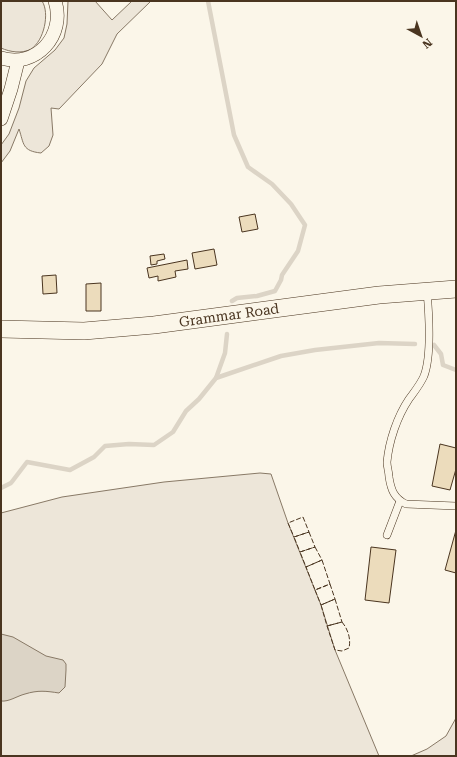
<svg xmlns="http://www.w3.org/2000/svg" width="457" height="757" font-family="'Roboto Serif',serif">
	<rect width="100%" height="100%" fill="#fbf6e9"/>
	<g fill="#ede6d9" stroke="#887966">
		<path d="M1,1h41c8,12 2,40 -11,48 -9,5 -21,3 -30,-1z"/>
		<path d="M68,1h27l17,19 20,-19h19l-34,33 -15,30 -43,45 -8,-1 2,27 -4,11 -8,7c-19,-2 -17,-9 -22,-24l-9,22 -9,12v-18l8,-11 10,-26 7,-27 8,-13 21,-18 9,-12 3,-14z"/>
		<polygon points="260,473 271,474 288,523 321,605 335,650 379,756 1,756 1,513 62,497 164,482"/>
		<polygon points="456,718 456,756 411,756 427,749 446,736"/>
	</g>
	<path fill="#dcd4c6" stroke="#887966" d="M1,634l12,3 33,19 17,4 3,4v6l-1,17 -6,6c-13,-2 -21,-3 -34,1 -8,2 -16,8 -24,7z"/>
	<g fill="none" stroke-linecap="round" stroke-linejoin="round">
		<g stroke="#dcd4c6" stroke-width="4.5">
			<polyline points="208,1 234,135 248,167 272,184 291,204 305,225 298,251 282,275 281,280 275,291 257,296 237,298 232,301"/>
			<polyline points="434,345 441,354 443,365 456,370"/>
			<polyline points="216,378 225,353 227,334"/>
			<polyline points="1,488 11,483 27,462 70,470 94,457 105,446 129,444 154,445 173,432 186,411 199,399 216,378 281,356 315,350 379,343 415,344"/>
		</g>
	</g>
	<g fill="#ecdcbc" stroke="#4a3520">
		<polygon points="255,214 258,229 242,232 239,217"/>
		<polygon points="214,249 217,265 195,269 192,253"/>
		<polygon points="164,254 165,259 157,261 157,264 151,265 150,256"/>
		<polygon points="187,260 188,269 175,271 176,277 158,281 158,276 149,278 147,268"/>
		<polygon points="56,275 57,293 43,294 42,276"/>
		<polygon points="101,283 101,311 86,311 86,284"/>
		<polygon points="440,444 456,448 456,469 450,490 432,486"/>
		<polygon points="456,530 456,573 445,570"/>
		<polygon points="371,547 396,550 389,603 365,600"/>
	</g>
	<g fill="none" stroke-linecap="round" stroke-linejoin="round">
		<g stroke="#4a3520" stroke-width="8">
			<g id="service">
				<path d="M427,291c2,23 5,64 -3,85 -4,9 -10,16 -15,23 -12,18 -20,42 -22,63 0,5 2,10 2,15 2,13 5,21 17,27l50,2"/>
				<polyline points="387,535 400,501"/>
			</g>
		</g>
		<g stroke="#4a3520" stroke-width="14">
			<g id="minor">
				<path d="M1,58c35,11 65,-23 54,-57"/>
				<polyline points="1,119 11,89 18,61"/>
			</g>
		</g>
		<g stroke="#4a3520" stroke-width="18">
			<polyline id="tertiary" points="1,329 84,331 154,325 379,295 456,289"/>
		</g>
		<use href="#service" stroke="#fbf6e9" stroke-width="7"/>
		<use href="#minor" stroke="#fbf6e9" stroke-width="13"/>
		<use href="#tertiary" stroke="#fbf6e9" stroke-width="17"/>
		<g stroke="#4a3520" stroke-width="1" stroke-dasharray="5 2" stroke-linecap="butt">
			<polygon points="303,517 309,532 294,537 288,523"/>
			<polygon points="309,532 315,547 300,552 294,537"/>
			<polygon points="315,547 322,560 306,567 300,552"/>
			<polygon points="322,560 330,584 315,590 306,567"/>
			<polygon points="330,584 335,599 321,605 315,590"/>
			<polygon points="335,599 342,622 327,626 321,605"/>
			<path d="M342,622c6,7 9,17 7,26l-7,3 -7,-1 -8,-24z"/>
		</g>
	</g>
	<g text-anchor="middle" stroke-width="3" stroke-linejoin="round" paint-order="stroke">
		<g font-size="14" fill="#4a3520" stroke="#fbf6e9">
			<text transform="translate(229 315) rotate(-8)" y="5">Grammar Road</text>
		</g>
	</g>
	<rect width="457" height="757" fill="none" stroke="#4a3520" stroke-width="4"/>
	<g transform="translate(421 36) rotate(140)" stroke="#fbf6e9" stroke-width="3" paint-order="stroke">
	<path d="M0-3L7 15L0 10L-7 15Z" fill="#4a3520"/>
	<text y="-6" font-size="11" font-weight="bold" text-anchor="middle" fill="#4a3520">N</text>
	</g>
</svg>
